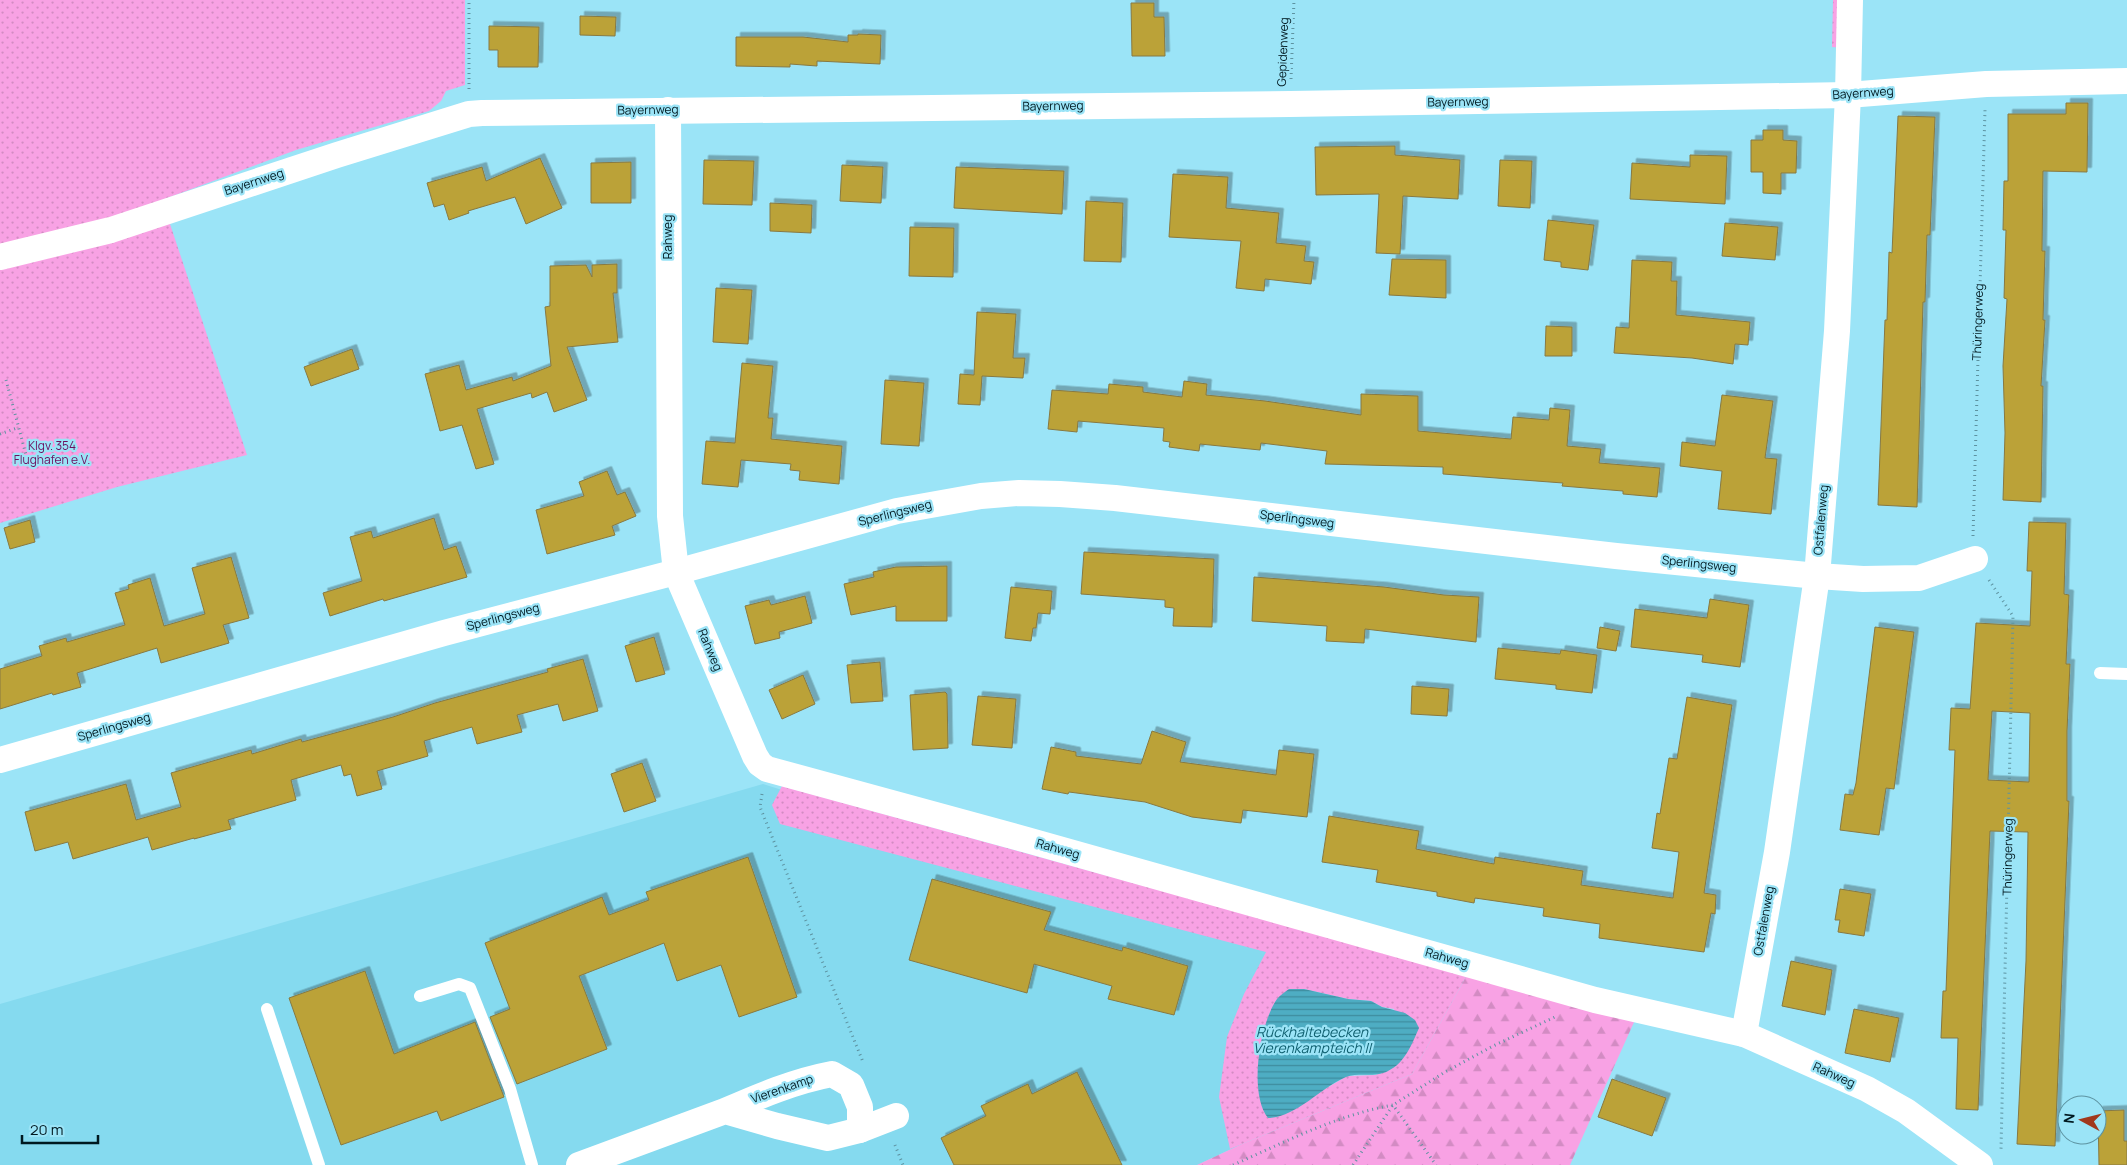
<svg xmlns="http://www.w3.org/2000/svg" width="2127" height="1165" font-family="Manrope,sans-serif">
	<defs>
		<pattern id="green-dots" width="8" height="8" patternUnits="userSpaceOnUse" patternTransform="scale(1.25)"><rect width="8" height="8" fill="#f8a2e4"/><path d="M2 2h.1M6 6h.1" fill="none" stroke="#d38bc3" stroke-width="1.8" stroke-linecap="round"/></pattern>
		<pattern id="forest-firs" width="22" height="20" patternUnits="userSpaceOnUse" patternTransform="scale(1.25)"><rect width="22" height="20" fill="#f8a2e4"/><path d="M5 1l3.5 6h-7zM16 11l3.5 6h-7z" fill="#d38bc3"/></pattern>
		<pattern id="water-rules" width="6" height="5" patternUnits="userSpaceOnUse" patternTransform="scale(1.25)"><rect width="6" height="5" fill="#4eadc3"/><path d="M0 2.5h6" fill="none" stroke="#3e8c9e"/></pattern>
		<filter id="shadow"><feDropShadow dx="4.5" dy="-4.5" stdDeviation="0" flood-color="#0004"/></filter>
	</defs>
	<rect width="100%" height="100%" fill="#9be4f7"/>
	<polygon fill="#85daef" points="763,784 1278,946 1242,1144 1197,1165 0,1165 0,1004"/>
	<g fill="url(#green-dots)" fill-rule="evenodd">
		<polygon points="0,0 465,0 465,85 446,91 441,101 429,111 296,150 162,200 247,455 117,487 0,523"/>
		<polygon points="1833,0 1844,0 1843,48 1832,47"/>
		<path d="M782,786l685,189 -55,99 -182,75 -11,-52 8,-60 17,-43 22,-42 -486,-128 -8,-19zM1304,989l44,10 23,2 11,6 12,2 -6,62 -13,4 -28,1 -70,41 -12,-88 13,-30z"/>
	</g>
	<polygon fill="url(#forest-firs)" points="1467,975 1639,1011 1570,1165 1197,1165 1242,1144 1412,1074"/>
	<path fill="url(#water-rules)" d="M1289,989h15l44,10 23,2 11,6 23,6 10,7 4,8c-7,16 -14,35 -31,43 -13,7 -29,1 -42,6 -26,11 -49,40 -78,41 -20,-25 -8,-95 9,-119 3,-4 8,-7 12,-10z"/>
	<g fill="#bba238" stroke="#877942" fill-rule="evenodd" filter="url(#shadow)">
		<polygon points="1131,3 1154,3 1154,17 1164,17 1165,56 1132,56"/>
		<polygon points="580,16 616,17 615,36 580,35"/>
		<polygon points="489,26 539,27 538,67 498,67 498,50 489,50"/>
		<polygon points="858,34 881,35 880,64 817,61 817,66 790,64 790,67 736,66 736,37 803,37 848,42 848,35 858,35"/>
		<polygon points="2066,103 2088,103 2087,172 2043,171 2042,251 2045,251 2043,320 2045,320 2041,386 2043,386 2041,502 2003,500 2005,433 2003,366 2007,299 2004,298 2006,230 2003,230 2004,181 2008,181 2008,114 2066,114"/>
		<polygon points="1898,116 1935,117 1930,235 1927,235 1925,302 1923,302 1917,507 1878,505 1885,320 1887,320 1889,252 1892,253"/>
		<polygon points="1763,130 1783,130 1783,140 1797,141 1796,173 1781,173 1781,194 1763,193 1763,172 1751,172 1751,140 1763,140"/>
		<polygon points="1395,146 1395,155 1460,160 1458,199 1403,196 1400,254 1376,253 1379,194 1316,195 1315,147"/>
		<polygon points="1690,155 1727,156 1725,204 1630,199 1632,163 1690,167"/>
		<polygon points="540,158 562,208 526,224 515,197 468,211 469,213 449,220 444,204 434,207 427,183 482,167 486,181"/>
		<polygon points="704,160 754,161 752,205 703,204"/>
		<polygon points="1500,160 1532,161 1530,208 1498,206"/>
		<polygon points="631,162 631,203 591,203 591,163"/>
		<polygon points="842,165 883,167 881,203 840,201"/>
		<polygon points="956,167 1064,171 1062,214 954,208"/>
		<polygon points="1173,174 1228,177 1226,208 1279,213 1276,243 1306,246 1304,261 1314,262 1311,284 1265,279 1264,291 1236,288 1241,241 1169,237"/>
		<polygon points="1086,201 1123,203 1121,262 1084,261"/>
		<polygon points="770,203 812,205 811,233 770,231"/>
		<polygon points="1548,220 1594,225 1588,270 1561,267 1561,262 1544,260"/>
		<polygon points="1725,223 1778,227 1775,260 1722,256"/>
		<polygon points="910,227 954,228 953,277 909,276"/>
		<polygon points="1392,259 1446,260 1446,298 1389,295"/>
		<polygon points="1632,260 1672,262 1671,281 1677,281 1676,315 1750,322 1748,345 1735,344 1733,364 1692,358 1614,353 1616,327 1629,328"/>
		<polygon points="617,264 617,293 613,293 618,342 567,347 587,400 554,412 547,392 532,398 531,393 477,409 494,464 476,469 462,425 440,431 425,374 459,365 466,390 512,377 513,381 551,366 545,307 550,306 550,266 586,265 592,277 592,265"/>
		<polygon points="716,288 752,290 748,344 713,342"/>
		<polygon points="977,312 1016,314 1013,358 1025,358 1023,378 982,376 980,405 958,404 960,374 974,375"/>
		<polygon points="1546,326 1572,327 1572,356 1545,356"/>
		<polygon points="352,349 359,369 311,386 304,367"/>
		<polygon points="742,363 773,366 768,418 773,418 771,439 842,446 839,484 799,480 800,471 790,470 791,464 741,460 738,487 702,484 706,441 735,443"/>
		<polygon points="885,380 924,383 919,446 881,444"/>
		<polygon points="1184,381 1207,384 1206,395 1265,401 1361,415 1361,394 1418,396 1418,431 1511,439 1513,417 1549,420 1550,408 1570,410 1567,446 1601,449 1599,463 1660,468 1657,497 1623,494 1623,491 1562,486 1563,483 1443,474 1443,467 1325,464 1327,451 1261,443 1260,450 1200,444 1199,451 1169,447 1170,442 1163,441 1164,428 1078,421 1077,432 1048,429 1052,390 1108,394 1109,384 1143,387 1143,392 1182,397"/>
		<polygon points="1722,395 1773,401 1765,458 1777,459 1771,514 1718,509 1722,471 1680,466 1682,442 1715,446"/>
		<polygon points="607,471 617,495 625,492 636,516 612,526 615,535 547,554 536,510 584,496 579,482"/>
		<polygon points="434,518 444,550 456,546 467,577 384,601 383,599 330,616 323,593 362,581 350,537 371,531 373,538"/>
		<polygon points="30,520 35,542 10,549 4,528"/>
		<path d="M2029,522l37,1 -2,71 5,1 -3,69h4l-3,67v70h2l-14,345 -38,-2 9,-183 2,-129 -38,-1 -12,279 -22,-1 2,-71h-17l2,-47h3l9,-241h-6l2,-42 19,1 6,-86 54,3 2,-55h-5zM1992,711l38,2 -1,69 -41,-2z"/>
		<polygon points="1084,552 1214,559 1212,627 1173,626 1174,608 1165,607 1165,600 1081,594"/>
		<polygon points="231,557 249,618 223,625 229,643 161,663 157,648 77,673 81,687 53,695 52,693 0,709 0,669 42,656 39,646 66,638 67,642 125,625 115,593 129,589 128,585 150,578 164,626 205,614 192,568"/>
		<polygon points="947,566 947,621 896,621 896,606 851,615 844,584 874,577 873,572 896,567"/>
		<polygon points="1254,577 1384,587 1444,595 1479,597 1476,642 1365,629 1364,643 1326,641 1327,626 1252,621"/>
		<polygon points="1011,587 1052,591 1050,614 1038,613 1036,628 1033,628 1031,641 1005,638"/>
		<polygon points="805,596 812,623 779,632 780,638 755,644 745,606 769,600 771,605"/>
		<polygon points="1710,599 1749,605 1740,667 1702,662 1703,655 1631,647 1635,609 1707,618"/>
		<polygon points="1600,627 1620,631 1616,651 1597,648"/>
		<polygon points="1875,627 1914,632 1894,789 1886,788 1879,835 1840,830 1845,794 1853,795 1856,783"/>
		<polygon points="654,637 665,674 636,682 625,646"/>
		<polygon points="1498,648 1560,654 1561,650 1597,655 1592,693 1556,689 1556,685 1495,679"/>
		<polygon points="583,659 598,711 563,721 558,704 517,715 522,732 477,744 472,727 424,741 428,756 377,771 382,789 357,796 351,774 344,776 341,765 291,780 296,800 228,820 231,829 194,839 194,838 152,850 148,837 73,859 68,842 35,851 25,812 126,784 136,820 181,807 171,773 251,750 252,754 301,739 302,742 393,717 435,703 548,672 547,669"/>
		<polygon points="880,662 883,701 851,703 847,665"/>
		<polygon points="803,675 815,704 782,719 769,690"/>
		<polygon points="1412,686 1449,689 1447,716 1411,714"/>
		<polygon points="945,692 947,694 948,748 913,750 910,695"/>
		<polygon points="978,696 1016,699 1012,748 972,745"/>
		<polygon points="1687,697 1732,705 1704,893 1716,895 1715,914 1711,913 1704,952 1599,938 1600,924 1543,916 1544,908 1475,898 1474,903 1437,896 1437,892 1376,882 1378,870 1322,862 1329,816 1419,831 1416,849 1494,864 1495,857 1583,871 1581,885 1673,898 1679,852 1652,848 1657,813 1660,814 1669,758 1677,759"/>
		<polygon points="1152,731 1186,742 1180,762 1276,775 1279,750 1314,754 1307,817 1243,810 1241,823 1192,817 1145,802 1069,792 1068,794 1042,789 1051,747 1076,752 1076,756 1141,764"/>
		<polygon points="642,763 656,801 624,812 611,774"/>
		<polygon points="748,857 797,997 739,1017 721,965 677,981 664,943 579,976 607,1049 517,1084 490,1017 510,1009 485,943 602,897 609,915 649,900 646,892"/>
		<polygon points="932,879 1051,912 1044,930 1122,951 1123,947 1188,966 1174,1015 1108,999 1112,986 1034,964 1027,993 909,960"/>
		<polygon points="1840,889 1871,894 1864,936 1838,932 1840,920 1835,920"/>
		<polygon points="1791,961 1832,970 1825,1015 1782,1006"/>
		<polygon points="365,971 394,1054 475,1022 504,1097 441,1121 437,1111 341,1145 289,998"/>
		<polygon points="1854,1009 1899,1018 1890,1062 1845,1053"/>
		<polygon points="1077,1072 1122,1165 954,1165 941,1138 986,1116 981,1106 1028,1084 1032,1094"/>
		<polygon points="1612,1079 1666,1098 1652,1136 1598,1117"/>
		<polygon points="2124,1110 2124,1141 2127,1141 2127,1165 2099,1165 2098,1111"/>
	</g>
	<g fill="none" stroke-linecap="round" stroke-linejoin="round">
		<g stroke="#5d92a0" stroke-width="3" stroke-dasharray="1 4" stroke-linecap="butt">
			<polyline points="1291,79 1294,0"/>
			<polyline points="469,89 469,0"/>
			<polyline points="6,380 29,466"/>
			<polyline points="0,434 17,428"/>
			<polyline points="1973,536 1985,110"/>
			<polyline points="1989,580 2013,616 2001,1149"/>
			<polyline points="762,794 760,807 863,1062"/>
			<polyline points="895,1145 903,1165"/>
			<path d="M1233,1165c52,-23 104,-50 160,-60l43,60"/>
			<polyline points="1353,1165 1393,1105 1445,1072 1493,1046 1557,1016"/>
		</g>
		<g stroke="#fff" stroke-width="12">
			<polyline points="2100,673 2127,674"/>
			<polyline points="420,996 459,984 470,988 510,1089 532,1165"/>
			<polyline points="267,1009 319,1165"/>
		</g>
		<g stroke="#fff" stroke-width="26">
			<polyline points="668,110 670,516 676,572 755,756 760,764 767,769 1027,840 1595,1000 1744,1034 1867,1089 1906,1111 1980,1165"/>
			<polyline points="0,257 111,230 337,155 469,114 482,113 1290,104 1848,95 1986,84 2127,81"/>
			<polyline points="0,760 444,633 676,572 897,511 981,496 1019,493 1060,494 1115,498 1616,556 1817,576 1863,579 1919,578 1975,559"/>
			<polyline points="1744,1034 1777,852 1817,576 1837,331 1848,95 1850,0"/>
			<polyline points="860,1130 896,1116"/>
			<path d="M579,1165l146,-54 52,15 51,12 32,-8v-23l-9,-22 -19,-11c-37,7 -73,22 -107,37"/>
		</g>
	</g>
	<g text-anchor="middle" stroke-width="4.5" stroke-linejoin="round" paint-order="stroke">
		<g font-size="12" fill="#001920" stroke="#9be4f7">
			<text transform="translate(1283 52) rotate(-88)" y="4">Gepidenweg</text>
			<text transform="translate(1863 93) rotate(-4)" y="4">Bayernweg</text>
			<text transform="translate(1458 102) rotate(-1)" y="4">Bayernweg</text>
			<text transform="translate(1053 106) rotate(-1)" y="4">Bayernweg</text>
			<text transform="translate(648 110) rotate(-1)" y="4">Bayernweg</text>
			<text transform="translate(254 182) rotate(-18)" y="4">Bayernweg</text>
			<text transform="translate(668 237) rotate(-90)" y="4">Rahweg</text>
			<text transform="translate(1978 322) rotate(-88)" y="4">Thüringerweg</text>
			<text transform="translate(895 513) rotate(-14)" y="4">Sperlingsweg</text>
			<text transform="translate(1297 519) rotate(7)" y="4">Sperlingsweg</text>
			<text transform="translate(1821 520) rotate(-85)" y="4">Ostfalenweg</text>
			<text transform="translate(1699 564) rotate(6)" y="4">Sperlingsweg</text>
			<text transform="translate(503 617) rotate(-15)" y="4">Sperlingsweg</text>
			<text transform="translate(710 650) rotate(67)" y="4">Rahweg</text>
			<text transform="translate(114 727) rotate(-16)" y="4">Sperlingsweg</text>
			<text transform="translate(1058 849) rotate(16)" y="4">Rahweg</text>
			<text transform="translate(2008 857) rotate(-89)" y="4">Thüringerweg</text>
			<text transform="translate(1764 921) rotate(-80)" y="4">Ostfalenweg</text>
			<text transform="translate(1447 958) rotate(16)" y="4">Rahweg</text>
			<text transform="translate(1834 1075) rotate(24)" y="4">Rahweg</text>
			<text transform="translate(782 1089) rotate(-19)" y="4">Vierenkamp</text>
		</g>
		<g font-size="12" fill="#6c105e" stroke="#9be4f7">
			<text x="52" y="450">Klgv. 354<tspan x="52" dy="14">Flughafen e.V.</tspan></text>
		</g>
		<g font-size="14" font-style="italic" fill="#0f5f6f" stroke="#9be4f7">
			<text x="1312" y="1037">Rückhaltebecken<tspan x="1312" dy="16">Vierenkampteich II</tspan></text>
		</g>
	</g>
	<g transform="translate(2082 1120) rotate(277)"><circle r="24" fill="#9be4f7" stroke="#5d93a1"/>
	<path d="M0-4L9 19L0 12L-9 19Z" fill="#a1381d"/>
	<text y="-8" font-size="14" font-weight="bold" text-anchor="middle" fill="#001920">N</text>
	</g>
	<path d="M22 1135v8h76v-8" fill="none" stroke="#001920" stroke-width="2.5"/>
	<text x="30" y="1135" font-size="15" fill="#001920" stroke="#9be4f7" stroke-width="4" paint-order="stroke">20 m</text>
</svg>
